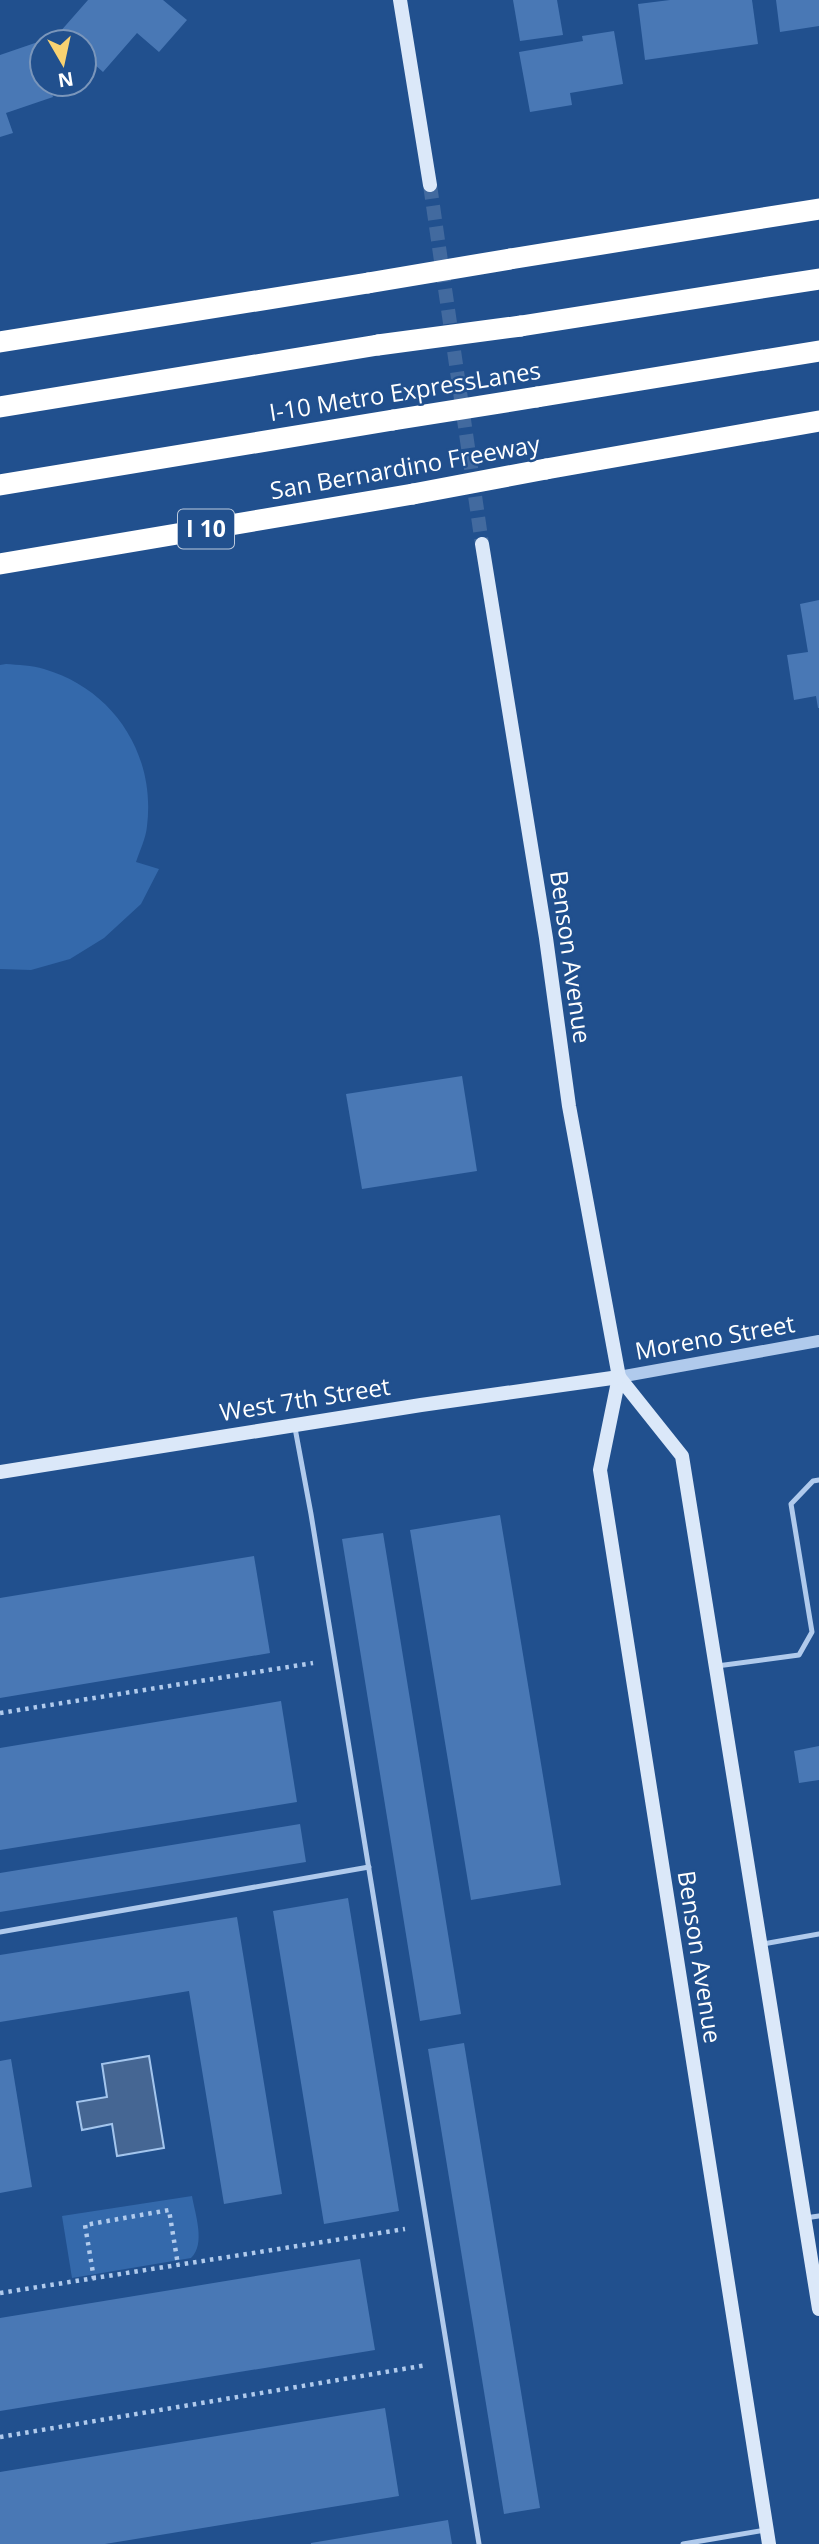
<svg xmlns="http://www.w3.org/2000/svg" width="819" height="2544" font-family="'Open Sans',sans-serif">
	<rect width="100%" height="100%" fill="#21508e"/>
	<g fill="#3469ab">
		<path d="M6,664c12,1 26,1 38,5 69,20 112,85 103,157 -1,12 -7,24 -11,36l23,7 -18,35 -37,34 -34,21 -39,11 -31,-1v-304z"/>
		<path d="M192,2196c3,18 14,48 -1,62l-119,20 -10,-62z"/>
	</g>
	<polygon fill="#456693" stroke="#a3c5ed" stroke-width="2" points="149,2056 164,2148 117,2156 112,2124 82,2130 77,2102 107,2097 102,2064"/>
	<g fill="#4978b5">
		<polygon points="88,0 163,0 187,20 159,52 137,33 103,72 84,55 84,42 69,42 59,33"/>
		<polygon points="513,0 557,0 563,35 520,41"/>
		<polygon points="670,0 752,0 758,44 645,60 638,4"/>
		<polygon points="776,0 819,0 819,26 780,32"/>
		<polygon points="614,31 623,84 570,93 572,105 530,112 519,52 583,41 582,36"/>
		<polygon points="35,43 42,64 42,84 49,84 53,97 6,113 13,133 0,137 0,55"/>
		<polygon points="819,600 819,708 818,708 816,696 794,700 787,655 808,652 800,604"/>
		<polygon points="462,1076 477,1171 362,1189 346,1094"/>
		<polygon points="500,1515 561,1885 471,1900 410,1530"/>
		<polygon points="383,1533 461,2014 420,2021 342,1539"/>
		<polygon points="254,1556 270,1653 0,1698 0,1598"/>
		<polygon points="281,1701 297,1802 0,1850 0,1748"/>
		<polygon points="819,1746 819,1780 799,1783 794,1751"/>
		<polygon points="300,1824 306,1862 0,1912 0,1873"/>
		<polygon points="348,1898 399,2211 324,2224 273,1911"/>
		<polygon points="237,1917 282,2194 224,2204 189,1991 0,2022 0,1955"/>
		<polygon points="464,2043 540,2508 504,2514 428,2049"/>
		<polygon points="11,2059 32,2187 0,2193 0,2061"/>
		<polygon points="360,2259 375,2350 0,2411 0,2318"/>
		<polygon points="385,2408 399,2496 105,2544 0,2544 0,2472"/>
		<polygon points="448,2520 452,2544 311,2544 311,2543"/>
	</g>
	<g fill="none" stroke-linecap="round" stroke-linejoin="round">
		<polyline stroke="#426a9f" stroke-width="14" stroke-dasharray="14 7" stroke-linecap="butt" points="430,185 482,544"/>
		<g stroke="#b0caec" stroke-width="4.5" stroke-dasharray="3.5 5" stroke-linecap="butt">
			<polyline points="0,1713 313,1663"/>
			<polyline points="94,2279 85,2225 169,2210 178,2265"/>
			<polyline points="0,2293 405,2229"/>
			<polyline points="0,2437 427,2365"/>
		</g>
		<g stroke="#b0caec" stroke-width="5">
			<polyline points="295,1428 311,1514 479,2544"/>
			<polyline points="717,1666 799,1655 812,1632 791,1504 813,1481 819,1480"/>
			<polyline points="0,1932 369,1867"/>
			<polyline points="763,1944 819,1934"/>
			<polyline points="805,2218 819,2216"/>
			<polyline points="683,2544 766,2530"/>
		</g>
		<polyline stroke="#b0caec" stroke-width="12" points="619,1377 819,1341"/>
		<g stroke="#dbe8f9" stroke-width="14">
			<polyline points="400,0 430,185"/>
			<polyline points="482,544 546,938 569,1106 619,1377 600,1470 769,2544"/>
			<polyline points="619,1377 682,1456 819,2309"/>
			<polyline points="0,1472 421,1405 619,1377"/>
		</g>
		<g stroke="#fff" stroke-width="21">
			<polyline points="510,259 819,209"/>
			<polyline points="521,326 819,279"/>
			<polyline points="0,342 368,283"/>
			<polyline points="537,397 819,351"/>
			<polyline points="0,407 378,345"/>
			<polyline points="546,469 819,421"/>
			<polyline points="0,485 393,420"/>
			<polyline points="0,564 413,494"/>
		</g>
		<g stroke="#fff" stroke-width="21">
			<polyline points="368,283 510,259"/>
			<polyline points="378,345 521,326"/>
			<polyline points="393,420 537,397"/>
			<polyline points="413,494 546,469"/>
		</g>
	</g>
	<g text-anchor="middle" stroke-width="5" stroke-linejoin="round" paint-order="stroke">
		<rect fill="#21508e" stroke="#bccadd" stroke-width="2" x="178" y="509.5" width="56" height="39" rx="5"/>
		<g font-size="23" font-weight="bold" fill="#fff">
			<text x="206" y="537">I 10</text>
		</g>
		<g font-size="24" fill="#fff" stroke="#21508e">
			<text transform="translate(405 392) rotate(-9)" y="8">I-10 Metro ExpressLanes</text>
			<text transform="translate(405 468) rotate(-10)" y="8">San Bernardino Freeway</text>
			<text transform="translate(570 957) rotate(82)" y="8">Benson Avenue</text>
			<text transform="translate(715 1338) rotate(-10)" y="8">Moreno Street</text>
			<text transform="translate(305 1400) rotate(-9)" y="8">West 7th Street</text>
			<text transform="translate(699 1957) rotate(81)" y="8">Benson Avenue</text>
		</g>
	</g>
	<g transform="translate(63 63) rotate(171)"><circle r="33" fill="#21508e" stroke="#7a96bb" stroke-width="2"/>
	<path d="M0-5L12 26L0 18L-12 26Z" fill="#f9d271"/>
	<text y="-10" font-size="19" font-weight="bold" text-anchor="middle" fill="#ffffff">N</text>
	</g>
</svg>
